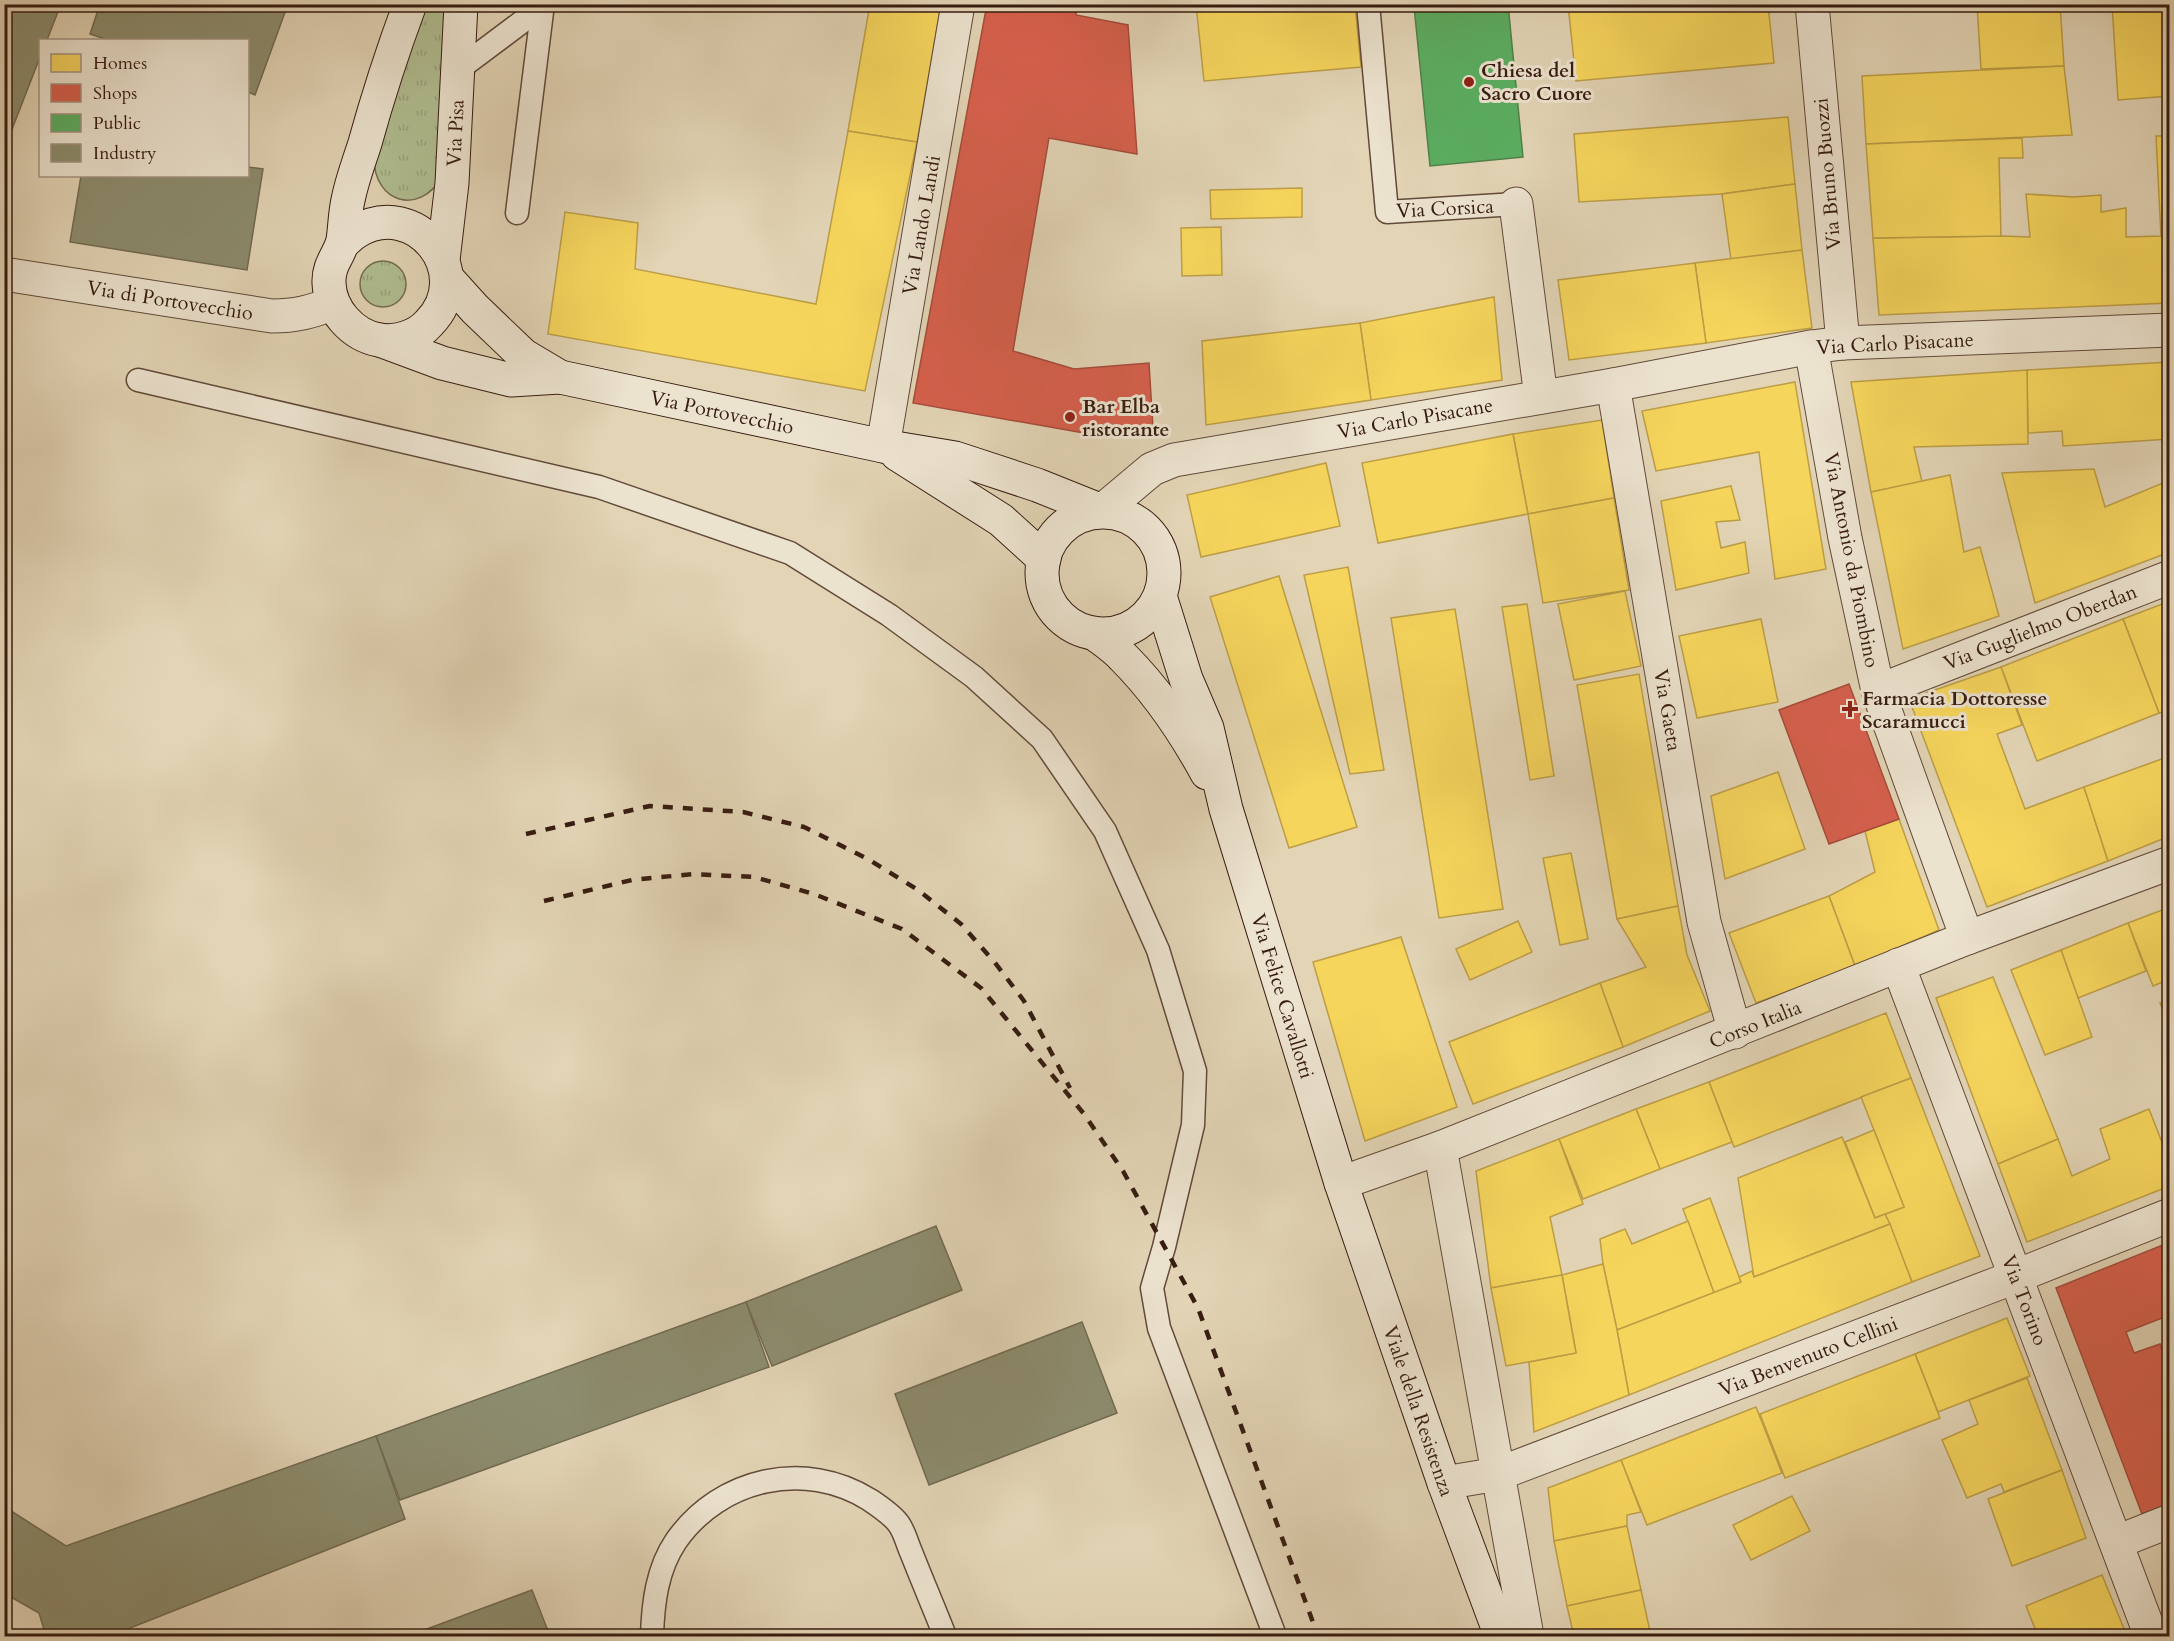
<svg xmlns="http://www.w3.org/2000/svg" width="2174" height="1641" font-family="Cardo,serif">
	<defs>
		<pattern id="grass-tufts" width="24" height="20" patternUnits="userSpaceOnUse" patternTransform="scale(1.5)"><rect width="24" height="20" fill="#b0bd90"/><path d="M3 7l-1-3M5 7V3M7 7l1-3M15 17l-1-3M17 17v-4M19 17l1-3" fill="none" stroke="#98a27b"/></pattern>
	</defs>
	<rect width="100%" height="100%" fill="#e2d4b5"/>
	<filter id="stains"><feTurbulence type="fractalNoise" baseFrequency=".00333" numOctaves="4"/><feColorMatrix values="0 0 0 0 .2 0 0 0 0 .09 0 0 0 0 .02 0 0 0 .5 -.17"/></filter>
	<radialGradient id="worn" r=".72"><stop offset=".6" stop-color="#630" stop-opacity="0"/><stop offset="1" stop-color="#630" stop-opacity=".3"/></radialGradient>
	<g fill="url(#grass-tufts)" stroke="#746c50" stroke-width="1.5">
		<path d="M419,5h34l-11,172c-23,39 -68,26 -68,-19z"/>
		<circle cx="383" cy="284" r="23"/>
	</g>
	<g fill="#f6d55c" stroke="#bd9e46" stroke-width="1.5">
		<polygon points="870,4 941,4 917,142 848,131"/>
		<polygon points="1196,4 1355,4 1361,67 1204,81"/>
		<polygon points="1568,4 1768,4 1774,63 1576,81"/>
		<polygon points="1977,4 2060,4 2064,66 1981,69"/>
		<polygon points="2112,4 2170,4 2170,96 2118,100"/>
		<polygon points="2064,66 2072,135 1866,144 1862,76"/>
		<polygon points="1788,117 1795,184 1722,194 1579,202 1574,134"/>
		<polygon points="848,131 917,142 865,391 548,334 565,212 638,223 635,269 816,304"/>
		<polygon points="2156,136 2170,136 2170,303 1879,315 1873,238 2001,236 2030,237 2026,194 2074,197 2101,195 2101,212 2126,208 2126,237 2161,236"/>
		<polygon points="2022,138 2023,158 1999,158 2001,236 1873,238 1866,144"/>
		<polygon points="1795,184 1802,250 1731,260 1722,194"/>
		<polygon points="1302,188 1302,217 1211,219 1210,190"/>
		<polygon points="1221,227 1222,275 1182,276 1181,228"/>
		<polygon points="1802,250 1812,328 1706,343 1695,263"/>
		<polygon points="1695,263 1706,343 1569,360 1558,280"/>
		<polygon points="1494,297 1502,380 1371,400 1360,323"/>
		<polygon points="1360,323 1371,400 1206,425 1202,341"/>
		<polygon points="2170,362 2170,439 2063,446 2062,431 2028,433 2027,370"/>
		<polygon points="2027,370 2028,444 1914,447 1922,482 1871,492 1851,382"/>
		<polygon points="1795,382 1826,569 1775,579 1759,452 1656,471 1642,411"/>
		<polygon points="1602,420 1614,498 1528,514 1513,434"/>
		<polygon points="1513,434 1528,514 1378,543 1362,463"/>
		<polygon points="1326,463 1340,526 1201,557 1187,495"/>
		<polygon points="2094,469 2105,507 2170,480 2170,552 2035,603 2002,473"/>
		<polygon points="1950,475 1964,552 1980,547 1999,616 1903,649 1871,492"/>
		<polygon points="1731,486 1740,520 1716,522 1721,548 1745,542 1749,573 1676,590 1661,501"/>
		<polygon points="1614,498 1629,590 1543,603 1528,514"/>
		<polygon points="1348,567 1384,770 1350,774 1304,575"/>
		<polygon points="1279,576 1357,827 1289,848 1210,597"/>
		<polygon points="1625,591 1641,666 1574,680 1558,604"/>
		<polygon points="2170,601 2170,710 2159,713 2123,619"/>
		<polygon points="1527,604 1554,776 1530,780 1502,607"/>
		<polygon points="1455,609 1503,909 1439,918 1391,618"/>
		<polygon points="1761,619 1778,702 1697,718 1679,636"/>
		<polygon points="2123,619 2159,713 2037,761 2001,667"/>
		<polygon points="2001,667 2022,725 1997,734 2025,809 2084,787 2108,861 1987,907 1909,699"/>
		<polygon points="1639,674 1678,906 1617,919 1577,685"/>
		<polygon points="2170,756 2170,836 2108,861 2084,787"/>
		<polygon points="1778,772 1805,849 1725,879 1711,796"/>
		<polygon points="1899,819 1939,930 1855,966 1829,896 1875,872 1865,831"/>
		<polygon points="1571,853 1588,939 1560,945 1543,858"/>
		<polygon points="1829,896 1855,966 1756,1003 1729,933"/>
		<polygon points="1678,906 1687,955 1710,1011 1623,1047 1600,983 1646,967 1617,919"/>
		<polygon points="2170,907 2170,979 2153,986 2128,923"/>
		<polygon points="1518,921 1532,952 1470,980 1456,949"/>
		<polygon points="2128,923 2146,971 2078,998 2061,950"/>
		<polygon points="1401,937 1457,1107 1365,1141 1313,962"/>
		<polygon points="2061,950 2092,1037 2045,1055 2011,970"/>
		<polygon points="1993,977 2058,1139 1998,1164 1936,998"/>
		<polygon points="1600,983 1623,1047 1473,1104 1449,1042"/>
		<polygon points="2170,999 2170,1027 2160,1003"/>
		<polygon points="1886,1013 1911,1078 1734,1147 1709,1082"/>
		<polygon points="1911,1078 1980,1256 1912,1282 1885,1214 1904,1207 1861,1097"/>
		<polygon points="1709,1082 1732,1142 1660,1169 1636,1109"/>
		<polygon points="1636,1109 1660,1169 1583,1199 1559,1139"/>
		<polygon points="2149,1109 2170,1163 2170,1186 2027,1242 1998,1164 2058,1139 2072,1176 2110,1159 2100,1129"/>
		<polygon points="1874,1130 1904,1207 1875,1218 1845,1142"/>
		<polygon points="1842,1137 1875,1218 1885,1214 1890,1224 1754,1277 1738,1178"/>
		<polygon points="1559,1139 1583,1204 1550,1217 1562,1275 1491,1288 1476,1171"/>
		<polygon points="1710,1198 1741,1282 1714,1293 1683,1209"/>
		<polygon points="1688,1221 1714,1293 1617,1330 1603,1264 1600,1239 1625,1229 1632,1244"/>
		<polygon points="1890,1224 1912,1282 1629,1395 1617,1330 1741,1282 1739,1277 1752,1271 1754,1277"/>
		<polygon points="1603,1264 1617,1330 1629,1395 1534,1432 1529,1362 1576,1353 1562,1275"/>
		<polygon points="1562,1275 1576,1353 1506,1366 1491,1288"/>
		<polygon points="2007,1318 2030,1376 1938,1412 1915,1354"/>
		<polygon points="1915,1354 1940,1418 1785,1478 1760,1414"/>
		<polygon points="2027,1378 2062,1470 2004,1492 2001,1484 1967,1498 1942,1440 1978,1424 1969,1400"/>
		<polygon points="1756,1407 1782,1473 1647,1525 1621,1460"/>
		<polygon points="1621,1460 1641,1512 1627,1515 1627,1526 1554,1541 1548,1488"/>
		<polygon points="2062,1470 2086,1538 2012,1566 1988,1499"/>
		<polygon points="1792,1496 1810,1531 1751,1560 1733,1525"/>
		<polygon points="1627,1526 1641,1590 1567,1606 1554,1541"/>
		<polygon points="2102,1575 2127,1636 2038,1636 2026,1606"/>
		<polygon points="1641,1590 1651,1636 1574,1636 1567,1606"/>
	</g>
	<g fill="#d6604d" stroke="#a64c3b" stroke-width="1.5">
		<polygon points="987,4 1077,4 1076,15 1128,25 1137,154 1049,138 1013,351 1074,369 1149,363 1153,428 1084,433 913,403"/>
		<polygon points="1849,684 1899,819 1829,844 1779,710"/>
		<polygon points="2170,1242 2170,1315 2126,1332 2134,1353 2160,1344 2170,1370 2170,1503 2142,1514 2056,1288"/>
	</g>
	<polygon fill="#5aae61" stroke="#508249" stroke-width="1.5" points="1431,4 1508,4 1523,157 1430,166 1414,6"/>
	<g fill="#8c8c6e" stroke="#726a52" stroke-width="1.5">
		<polygon points="4,4 61,4 47,40 40,40 40,57 4,150"/>
		<polygon points="100,4 288,4 255,95 248,92 248,40 108,40 90,34"/>
		<polygon points="248,167 263,169 247,270 70,242 81,176 248,176"/>
		<polygon points="936,1226 962,1290 772,1366 746,1302"/>
		<polygon points="746,1302 769,1367 400,1500 376,1436"/>
		<polygon points="1082,1322 1117,1413 929,1485 895,1394"/>
		<polygon points="376,1436 405,1519 110,1636 46,1636 39,1613 4,1593 4,1499 8,1509 66,1546"/>
		<polygon points="532,1590 550,1636 408,1636"/>
	</g>
	<g fill="none" stroke-linecap="round" stroke-linejoin="round">
		<g stroke="#624a3a" stroke-width="25">
			<g id="lane">
				<polyline points="1368,4 1387,212 1516,204"/>
				<polyline points="459,69 543,6"/>
				<polyline points="517,213 543,4"/>
				<polyline points="138,380 599,487 790,553 889,615 974,677 1042,739 1105,831 1158,950 1195,1071 1193,1125 1164,1247 1152,1288 1159,1328 1275,1636"/>
				<path d="M652,1636c1,-33 5,-67 24,-95 44,-63 129,-82 194,-41 9,6 21,14 28,23 6,7 9,20 13,29 11,28 23,56 34,84"/>
			</g>
		</g>
		<g stroke="#624a3a" stroke-width="35">
			<g id="street">
				<polyline points="1812,4 1843,343"/>
				<polyline points="1516,204 1541,397"/>
				<path d="M4,274l268,42c23,0 40,-4 61,-13"/>
				<polyline points="1811,347 1845,538 1878,691 1967,938"/>
				<polyline points="1613,385 1704,922 1735,1032"/>
				<polyline points="883,446 958,4"/>
				<polyline points="1102,511 1152,469 1174,460 1613,385 1811,347 1843,343 2170,330"/>
				<polyline points="1878,691 2170,577"/>
				<polyline points="1898,965 2151,1636"/>
				<polyline points="1440,1148 1527,1636"/>
				<polyline points="1341,1183 1440,1148 1967,938 2170,863"/>
				<polyline points="1444,1483 1498,1474 1999,1283 2170,1215"/>
				<polyline points="2117,1542 2170,1521"/>
			</g>
		</g>
		<g stroke="#371c11" stroke-width="35">
			<g id="secondary">
				<path d="M342,244c4,-4 9,-9 14,-12 59,-37 122,41 73,91 -11,13 -32,20 -50,17 -27,-5 -49,-30 -50,-57 -1,-19 11,-28 14,-43 2,-13 2,-27 5,-40 4,-20 11,-38 17,-57 13,-47 28,-93 45,-139"/>
				<polyline points="443,260 452,183 461,4"/>
				<polyline points="447,278 475,309 523,355 560,377"/>
				<polyline points="380,340 442,363 511,380 560,377 883,446 955,458 1037,485 1102,511"/>
				<polyline points="897,454 1001,520 1044,559"/>
				<circle cx="1103" cy="573" r="61"/>
				<polyline points="1160,596 1186,679 1207,728 1226,809 1341,1183 1444,1483 1501,1636"/>
				<path d="M1094,633c10,8 21,15 29,24 34,34 61,74 84,116"/>
			</g>
		</g>
		<use href="#lane" stroke="#ece3cf" stroke-width="22"/>
		<use href="#street" stroke="#ece3cf" stroke-width="33"/>
		<use href="#secondary" stroke="#ece3cf" stroke-width="33"/>
		<g stroke="#371c11" stroke-width="4.5" stroke-dasharray="10 10" stroke-linecap="butt">
			<polyline points="526,834 650,806 743,812 804,827 868,859 918,890 961,924 996,964 1024,1001 1070,1088"/>
			<polyline points="544,901 632,880 693,874 754,877 814,894 902,929 981,988 1084,1114 1123,1171 1198,1308 1318,1636"/>
		</g>
	</g>
	<g fill="#8f2418" stroke="#ece3cf" stroke-width="2">
		<circle cx="1469" cy="82" r="6"/>
		<circle cx="1070" cy="417" r="6"/>
		<path d="M1847 700h6v6h6v6h-6v6h-6v-6h-6v-6h6z"/>
	</g>
	<g text-anchor="middle" stroke-width="6" stroke-linejoin="round" paint-order="stroke">
		<g font-size="20" font-weight="bold" fill="#371c11" stroke="#ece3cf" text-anchor="start">
			<text x="1481" y="77">Chiesa del<tspan x="1481" dy="23">Sacro Cuore</tspan></text>
			<text x="1082" y="413">Bar Elba<tspan x="1082" dy="23">ristorante</tspan></text>
			<text x="1862" y="705">Farmacia Dottoresse<tspan x="1862" dy="23">Scaramucci</tspan></text>
		</g>
		<g font-size="20" fill="#371c11" stroke="#ece3cf">
			<text transform="translate(455 133) rotate(-87)" y="7">Via Pisa</text>
			<text transform="translate(1827 174) rotate(-95)" y="7">Via Bruno Buozzi</text>
			<text transform="translate(1445 208) rotate(-3)" y="7">Via Corsica</text>
			<text transform="translate(921 225) rotate(-80)" y="7">Via Lando Landi</text>
			<text transform="translate(170 300) rotate(9)" y="7">Via di Portovecchio</text>
			<text transform="translate(1895 343) rotate(-3)" y="7">Via Carlo Pisacane</text>
			<text transform="translate(722 412) rotate(12)" y="7">Via Portovecchio</text>
			<text transform="translate(1415 418) rotate(-10)" y="7">Via Carlo Pisacane</text>
			<text transform="translate(1852 560) rotate(79)" y="7">Via Antonio da Piombino</text>
			<text transform="translate(2040 627) rotate(-21)" y="7">Via Guglielmo Oberdan</text>
			<text transform="translate(1668 710) rotate(80)" y="7">Via Gaeta</text>
			<text transform="translate(1283 996) rotate(73)" y="7">Via Felice Cavallotti</text>
			<text transform="translate(1755 1024) rotate(-22)" y="7">Corso Italia</text>
			<text transform="translate(2025 1300) rotate(69)" y="7">Via Torino</text>
			<text transform="translate(1808 1356) rotate(-21)" y="7">Via Benvenuto Cellini</text>
			<text transform="translate(1419 1411) rotate(71)" y="7">Viale della Resistenza</text>
		</g>
	</g>
	<rect width="2174" height="1641" fill="none" stroke="#e2d4b5" stroke-width="24"/>
	<rect x="6" y="6" width="2162" height="1629" fill="none" stroke="#371c11" stroke-width="3"/>
	<rect x="12" y="12" width="2150" height="1617" fill="none" stroke="#371c11" stroke-width="1.5"/>
	<rect x="39" y="39" width="210" height="138" fill="#ece3cf" stroke="#a49383" stroke-width="1.5"/>
	<rect x="51" y="54" width="30" height="18" fill="#f6d55c" stroke="#a49383" stroke-width="1.5"/>
	<text x="93" y="69" font-size="18" fill="#371c11">Homes</text>
	<rect x="51" y="84" width="30" height="18" fill="#d6604d" stroke="#a49383" stroke-width="1.5"/>
	<text x="93" y="99" font-size="18" fill="#371c11">Shops</text>
	<rect x="51" y="114" width="30" height="18" fill="#5aae61" stroke="#a49383" stroke-width="1.5"/>
	<text x="93" y="129" font-size="18" fill="#371c11">Public</text>
	<rect x="51" y="144" width="30" height="18" fill="#8c8c6e" stroke="#a49383" stroke-width="1.5"/>
	<text x="93" y="159" font-size="18" fill="#371c11">Industry</text>
	<rect width="100%" height="100%" filter="url(#stains)"/>
	<rect width="100%" height="100%" fill="url(#worn)"/>
</svg>
